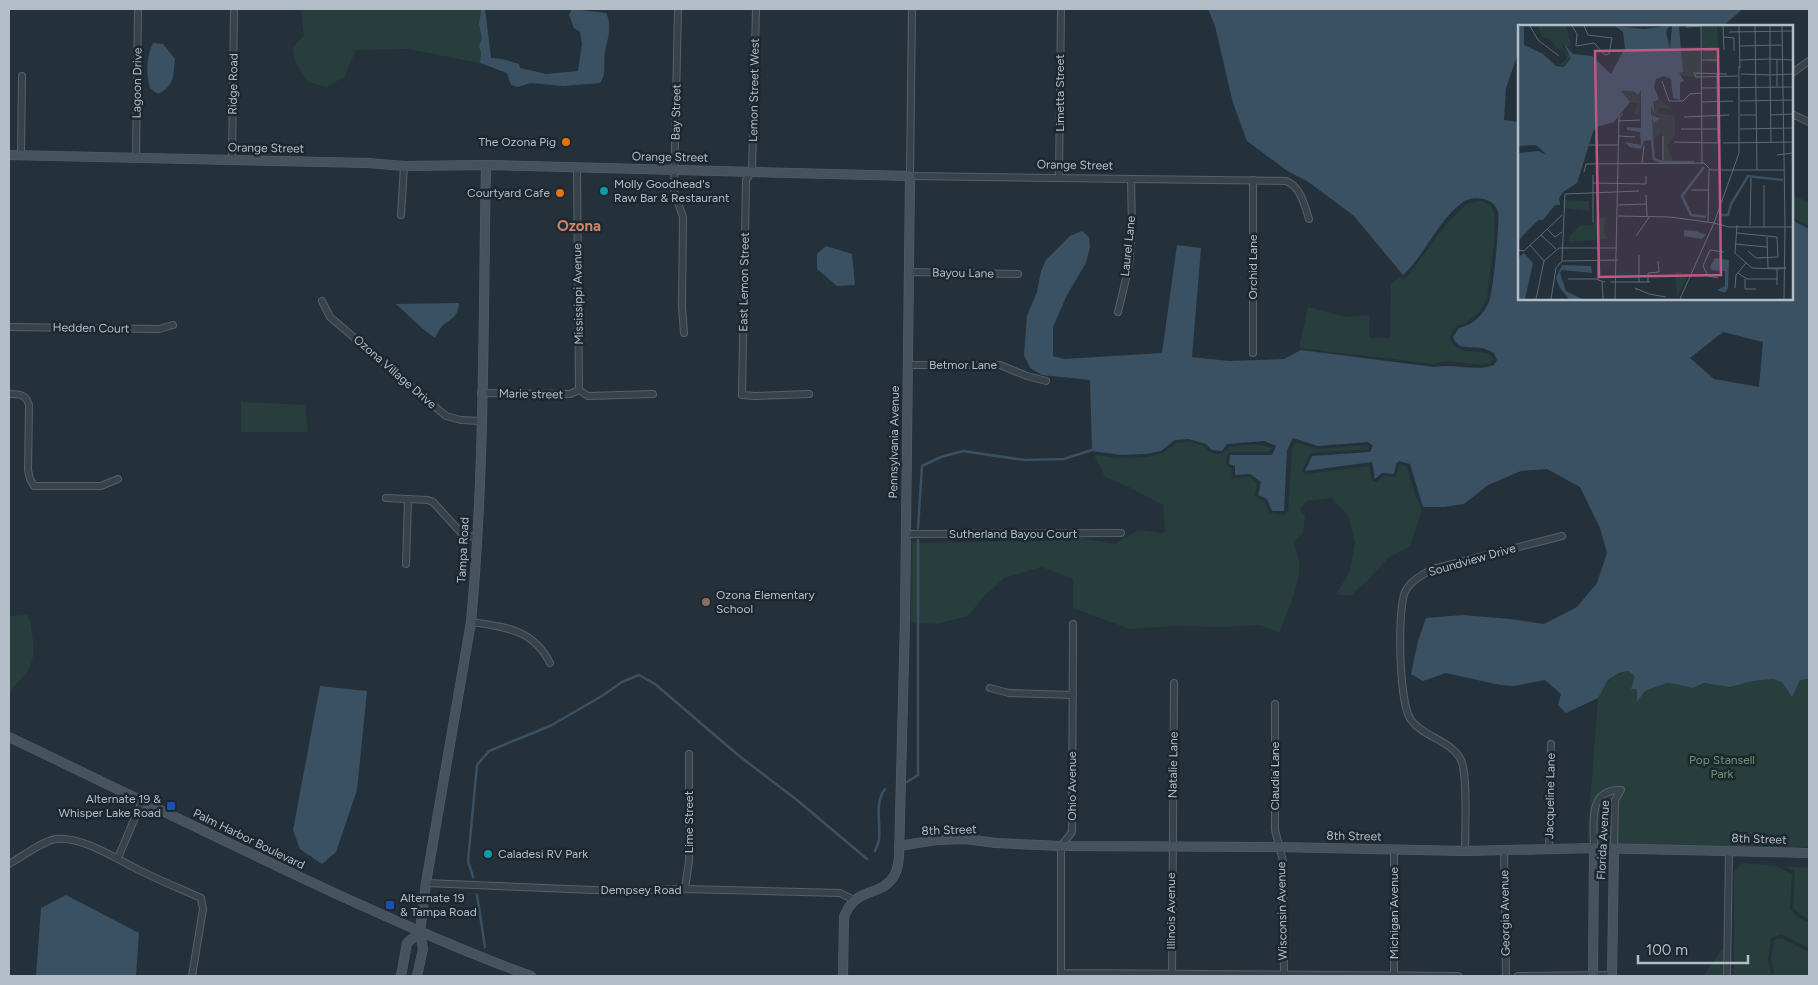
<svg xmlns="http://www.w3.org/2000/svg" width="1818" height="985" font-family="Figtree,sans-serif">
	<rect width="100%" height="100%" fill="#24313b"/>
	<g fill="#273e3d">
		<polygon points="301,9 481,9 479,24 482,38 479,46 481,53 480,63 407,49 356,50 344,77 326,87 308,82 295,61 293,48 304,35"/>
		<polygon points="1792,194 1809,203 1809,226 1792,217"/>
		<path d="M1481,201l8,3 5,7 1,23 -8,65 -8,13 -13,11 -10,3 -7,11c9,20 25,11 42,18l2,5 -2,3 -8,2 -36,-4 -13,3 -135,-16 9,-41 38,10 23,-2v23h21l1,-54 9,-7 4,2 4,-3 38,-52 21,-20z"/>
		<polygon points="241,402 305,405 308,432 241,432"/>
		<path d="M1189,442l15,4 7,7c9,1 13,2 18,-6 15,-2 29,-5 43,1l-2,4h-41l-2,3 -1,9 5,4 1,10 17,-1 8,6 -2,13 9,5 6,12 14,2 4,-3 4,-63 3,-7 22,7 50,-4 1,2v2l-58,4 -8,19 4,2 63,-8 3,14 4,2 8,-6 12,1 4,-13 7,3 8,28 7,15 -12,36 -22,12 -19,21 -19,17 -14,-2 14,-22 5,-29 -7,-28 -17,-17 -25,3 -6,9 5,6 -2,17 -8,9c0,8 3,12 4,19 3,17 -13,56 -20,72l-19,-8 -36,2 -51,-1 -43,3 -57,-21v-29l-31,-12 -15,4 -22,7 -19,16 -18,22 -32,8 -25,-2 1,-79 130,-2 40,-3 33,6 24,-14 26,3 -2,-28 -34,-18 -24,-10 -11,-22 27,3 25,-1 17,-4 13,-10z"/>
		<path d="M27,615c4,6 4,12 5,19 5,31 -3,36 -23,58v-76z"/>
		<path d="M1629,671l6,5 -3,13h5l1,12 7,-10 22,-8h9l17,5 11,-5 26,4 23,-6 20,-2 9,3 27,-3v168l-192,-1 -30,-4 11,-144c9,-16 12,-23 31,-27z"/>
		<polygon points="1742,863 1776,866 1792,874 1790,909 1799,918 1809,922 1809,948 1781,934 1771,938 1768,960 1771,973 1769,976 1734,976 1734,872"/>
		<polygon points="1784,866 1809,868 1809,919 1801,915 1793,908 1795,874 1794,871"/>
		<polygon points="1781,938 1809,952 1809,976 1773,976 1774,973 1771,960 1774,940"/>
		<polygon points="1723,948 1723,976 1703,976"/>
	</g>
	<g fill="#3a5163" fill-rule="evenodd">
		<path d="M481,9h4l6,49 11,1 17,5 1,4 26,6 32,-3 4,-27 -2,-12 -6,-4 -5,-13 3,-6 34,4c7,12 1,27 -1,39 -2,11 2,22 -5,31l-37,3 -32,-3 -13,4 -7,-2 -4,-12c-10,-3 -17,-7 -27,-10l1,-10 -2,-7 3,-8 -3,-14z"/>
		<path d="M1208,9h535l-20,17h-204v34l-3,-1 -10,29 -2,32 15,2v177h273v-79l17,9v450l-9,1 -8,17 -10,-15 -9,-3 -20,2 -23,6 -26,-4 -11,5 -17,-4 -9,-1 -22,8 -8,11v-13h-6l4,-13 -7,-5 -9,2 -11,7 -10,18 -32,15 -8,-8 3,-11 -16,-14 -31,6 -14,-1 -54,-12 -23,8 -12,-7 7,-33 8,-23 37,-3 47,4 34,5 33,-17 20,-24 10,-30 -7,-25 -20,-41 -33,-18 -26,2 -33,14 -24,19 -20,3h-21l-13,-43 -11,-3 -3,3 -2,10 -12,-1 -7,6 -3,-17 -67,9 7,-15 58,-4 3,-6 -5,-4 -50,4 -25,-8 -6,12 -3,61h-12l-5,-12 -9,-4 3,-13 -11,-8 -15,1v-9l-6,-2 1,-9h42l4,-9 -12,-5 -37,3 -5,7 -10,-1 -6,-6 -17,-5 -14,1 -14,11 -15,3 -25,1 -29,-4 -2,-71 -48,-5 -12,-7 -6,-13 3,-39 10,-24 4,-21 6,-13v1l23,-23 12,-5 7,6 1,10 -4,16 -19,32 -14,32v29l11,3 98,-6 15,-108 24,3 -9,109 37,4 55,-2 17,-9 133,17c21,-4 41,5 60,-2l3,-5 -3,-7c-4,-2 -8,-4 -12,-5 -13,-3 -23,4 -29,-11l6,-9c14,-3 24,-13 30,-26 4,-9 11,-80 9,-90 -3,-14 -24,-17 -35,-10 -26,19 -37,52 -60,73l-49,-59 -47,-35 -18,-9 -42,-31 -14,-38 -18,-77zM1723,332l40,10 -4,45 -45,-8 -24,-21z"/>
		<path d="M153,43l10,1 12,15c-2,18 0,26 -17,35l-8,-6c-4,-16 -4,-29 3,-45z"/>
		<polygon points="826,246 852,254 855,285 837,286 817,269 817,254"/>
		<path d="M459,303c-1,15 -9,16 -17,23 -3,3 -5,8 -7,12l-12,-9 -27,-25z"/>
		<polygon points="320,686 367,691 357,790 336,852 322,864 300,849 293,830"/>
		<polygon points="66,895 139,933 136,976 36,976 41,908"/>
	</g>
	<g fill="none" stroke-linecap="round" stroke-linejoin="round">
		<g stroke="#3a5163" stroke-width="2.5">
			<polyline points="918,528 922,466 941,457 963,451 1024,460 1064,459 1092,450"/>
			<polyline points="907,782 918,775 918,540"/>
			<path d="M875,851c1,-3 3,-7 4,-11 2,-17 -5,-37 6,-51"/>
			<polyline points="473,877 468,861 477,765 489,751 550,726 602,696 622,682 639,675 655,684 738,755 797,800 867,859"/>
			<polyline points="477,895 485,947"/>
		</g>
		<g stroke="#566069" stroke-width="8">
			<g id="street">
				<polyline points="678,9 674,191 683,217 682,307 684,333"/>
				<polyline points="756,9 752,171 746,180 742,395 755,396 809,394"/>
				<path d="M912,9l-2,167 376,5c15,6 18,23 23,38"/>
				<polyline points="1792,73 1809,61"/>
				<polyline points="1792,114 1809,122"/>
				<polyline points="21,155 22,76"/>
				<polyline points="136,157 138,9"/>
				<polyline points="232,160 234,9"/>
				<polyline points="577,168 579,390"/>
				<polyline points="1059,177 1061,9"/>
				<polyline points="1253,180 1253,353"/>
				<polyline points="401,215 404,166"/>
				<polyline points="909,272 1018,274"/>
				<polyline points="322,301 330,317 446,416 461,420 481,421"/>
				<polyline points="1118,312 1129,266 1132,229 1131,179"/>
				<polyline points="9,327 159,329 173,325"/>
				<polyline points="907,365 1000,365 1027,376 1046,381"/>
				<polyline points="579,390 588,396 653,394"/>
				<polyline points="481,393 570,394 579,390"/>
				<path d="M9,394c10,0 17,0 20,11l-1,65 2,9 4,7h67l17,-7"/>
				<polyline points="386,498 428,500 433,502 464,536 477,537"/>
				<polyline points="906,534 1121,533"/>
				<polyline points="406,564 408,499"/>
				<path d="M471,622c34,5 62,7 79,41"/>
				<polyline points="1073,624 1072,832 1061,846 1061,973 1458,976"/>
				<polyline points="990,688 1009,693 1073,695"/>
				<polyline points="1275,704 1275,830 1283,861 1284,976"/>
				<polyline points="1549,848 1551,744"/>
				<path d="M1594,848c0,-24 -7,-59 27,-58l-6,10 -1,49"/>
				<polyline points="1504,850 1506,976"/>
				<path d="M1465,851c0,-20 3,-76 -4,-91 -10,-20 -38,-23 -50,-40 -12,-16 -14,-109 -6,-128 5,-11 18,-18 28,-23l129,-33"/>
				<polyline points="118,858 142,801"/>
				<path d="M9,864c13,-7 33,-23 47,-25 25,-3 57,18 79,29 21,11 44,20 66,30l2,11 -11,67"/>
				<polyline points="426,883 618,891 685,889 840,893 854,900"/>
				<polyline points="685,889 689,861 689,754"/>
				<polyline points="1172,974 1174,683"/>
				<polyline points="1394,976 1394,850"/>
				<polyline points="1518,976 1612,975"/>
				<polyline points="1727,976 1729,850"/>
			</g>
		</g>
		<g stroke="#566069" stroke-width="10">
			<g id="secondary">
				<path d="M9,155l359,8 36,3 82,-1 424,11 -5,444 -6,237c-1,6 -1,13 -5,19 -13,22 -38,9 -50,41l-1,59"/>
				<path d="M9,737c111,53 222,108 334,160 62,28 124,56 188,79"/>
				<polyline points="899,846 936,840 966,839 996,843 1061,846 1278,847 1465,851 1594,848 1809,853"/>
				<polyline points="401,976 407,943 420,932"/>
				<path d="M417,976l6,-27 -3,-17 6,-49 45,-261c14,-150 12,-305 15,-457"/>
				<polyline points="1593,976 1594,848"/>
				<polyline points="1612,976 1614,849"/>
			</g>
		</g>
		<use href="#street" stroke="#38424b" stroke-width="6"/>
		<use href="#secondary" stroke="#46525e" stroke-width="9"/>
	</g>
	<g fill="#e8710a" stroke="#1d2730" stroke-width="2">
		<circle cx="566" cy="142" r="5"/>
		<circle cx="560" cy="193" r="5"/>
	</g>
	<g fill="#0f9aa8" stroke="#1d2730" stroke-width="2">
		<circle cx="604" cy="191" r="5"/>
		<circle cx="488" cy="854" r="5"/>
	</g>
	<circle fill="#8d6e63" stroke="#1d2730" stroke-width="2" cx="706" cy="602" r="5"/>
	<g fill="#1a4fb4" stroke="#1d2730" stroke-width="2">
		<rect x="166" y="801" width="10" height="10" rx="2.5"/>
		<rect x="385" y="900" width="10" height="10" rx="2.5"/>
	</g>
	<g text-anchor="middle" stroke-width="5" stroke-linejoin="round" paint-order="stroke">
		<g font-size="12" fill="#b3bdc7" stroke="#1d2730">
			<text transform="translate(137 83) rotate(-89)" y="4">Lagoon Drive</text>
			<text transform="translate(233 84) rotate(-89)" y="4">Ridge Road</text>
			<text transform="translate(754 90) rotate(-89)" y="4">Lemon Street West</text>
			<text transform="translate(1060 93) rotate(-90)" y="4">Limetta Street</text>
			<text transform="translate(676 112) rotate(-89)" y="4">Bay Street</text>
			<text transform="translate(266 148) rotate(1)" y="4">Orange Street</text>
			<text transform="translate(670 157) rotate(1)" y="4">Orange Street</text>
			<text transform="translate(1075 165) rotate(1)" y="4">Orange Street</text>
			<text transform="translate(1128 246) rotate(-84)" y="4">Laurel Lane</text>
			<text transform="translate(1253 267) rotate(-90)" y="4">Orchid Lane</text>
			<text transform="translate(963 273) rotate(1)" y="4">Bayou Lane</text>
			<text transform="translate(744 282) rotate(-89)" y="4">East Lemon Street</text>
			<text transform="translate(578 294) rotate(-91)" y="4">Mississippi Avenue</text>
			<text transform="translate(91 328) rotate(1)" y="4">Hedden Court</text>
			<text x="963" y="369">Betmor Lane</text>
			<text transform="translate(395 372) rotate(41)" y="4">Ozona Village Drive</text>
			<text transform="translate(531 394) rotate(1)" y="4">Marie street</text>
			<text transform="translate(894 442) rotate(-89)" y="4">Pennsylvania Avenue</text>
			<text x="1013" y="538">Sutherland Bayou Court</text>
			<text transform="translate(463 550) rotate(-87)" y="4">Tampa Road</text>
			<text transform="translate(1472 560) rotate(-16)" y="4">Soundview Drive</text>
			<text transform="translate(1173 765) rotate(-89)" y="4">Natalie Lane</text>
			<text transform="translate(1275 776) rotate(-90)" y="4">Claudia Lane</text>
			<text transform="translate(1072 786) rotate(-90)" y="4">Ohio Avenue</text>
			<text transform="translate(1550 796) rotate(-89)" y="4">Jacqueline Lane</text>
			<text transform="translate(689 822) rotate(-90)" y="4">Lime Street</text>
			<text transform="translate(949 830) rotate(-2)" y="4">8th Street</text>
			<text transform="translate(1354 836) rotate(1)" y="4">8th Street</text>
			<text transform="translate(249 839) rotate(26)" y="4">Palm Harbor Boulevard</text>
			<text transform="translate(1759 839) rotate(2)" y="4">8th Street</text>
			<text transform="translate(1603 840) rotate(-87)" y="4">Florida Avenue</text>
			<text x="641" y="894">Dempsey Road</text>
			<text transform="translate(1171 911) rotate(-90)" y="4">Illinois Avenue</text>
			<text transform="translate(1282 911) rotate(-91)" y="4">Wisconsin Avenue</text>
			<text transform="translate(1394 913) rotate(-90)" y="4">Michigan Avenue</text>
			<text transform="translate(1505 913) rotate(-91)" y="4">Georgia Avenue</text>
		</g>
		<g font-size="12" fill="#b3bdc7" stroke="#1d2730" text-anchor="start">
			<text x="556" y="146" text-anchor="end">The Ozona Pig</text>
			<text x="614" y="188">Molly Goodhead's<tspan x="614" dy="14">Raw Bar &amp; Restaurant</tspan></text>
			<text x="550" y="197" text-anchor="end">Courtyard Cafe</text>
			<text x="716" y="599">Ozona Elementary<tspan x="716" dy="14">School</tspan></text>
			<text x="161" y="803" text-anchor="end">Alternate 19 &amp;<tspan x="161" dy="14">Whisper Lake Road</tspan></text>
			<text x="498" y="858">Caladesi RV Park</text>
			<text x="400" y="902">Alternate 19<tspan x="400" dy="14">&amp; Tampa Road</tspan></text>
		</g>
		<g font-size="12" fill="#6b976f" stroke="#1d2730">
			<text x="1722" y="764">Pop Stansell<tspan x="1722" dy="14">Park</tspan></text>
		</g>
		<g font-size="15" font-weight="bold" fill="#cf8566" stroke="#1d2730">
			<text x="579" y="231">Ozona</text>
		</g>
	</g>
	<g transform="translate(1518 25)">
		<rect width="275" height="275" fill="#24313b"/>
		<path d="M20,1h28l5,19 -3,2 -5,-4 -1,3 9,12 -7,8 -6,-1 8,-5 -1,-8 -10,-5 -5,-8 -7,-2zM183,1h16l2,39 -16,-7zM163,21l19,1v31l-20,-3zM104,66h11l5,5 3,-5 -2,24 -5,-1 4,-11h-7l-10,-9zM141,74l11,9h-10l-2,5 17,3v19l-8,11 7,16h-10l-2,-31 -9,9 -2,-21 3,4 6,-7 -9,-1v-9l4,8 -1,-12zM45,175l26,1v10l-26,-3zM88,192l-2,16 4,6 -39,3v-5l11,-11 13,-1 2,-7zM162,246l7,7 -10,19 -2,-24z" fill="#273e3d"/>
		<path d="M0,1l6,1v18l19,9 13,12 8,1 7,-9 -8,-15 10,11 19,2 19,18 14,-26 -2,-16 -8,-6 29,3 25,-3 -3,6 4,17 2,-23h7l4,46 -4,1 5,8 -4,2v17l-7,-2 -2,-19 -7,-3 -8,3 -2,8 5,12 -6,3 2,12 -4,-8v9l9,3 -6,5 -2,-6 1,23 -9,1 -3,8 -11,-2 -5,-5 16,3 -1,-13 -13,-2v-3l14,1v-38l-3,5 -5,-4h-12l9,11 -16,20 -18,5 -3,5 -16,51 -14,9 -4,6 1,7h-5l-12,15h-5l-20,21v-88l20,-2 9,4 -11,-10 -18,1zM166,205l12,1 10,4 -4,4 -18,-3zM6,228l9,10 -8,36h-7v-41zM197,233l14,2 -1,28 -3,5 -8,-3 8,-4v-15l-13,-1 -2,-3zM44,240l29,1 1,7 -30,-3 -2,3 6,18 16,8h-13l-9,-11 -4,-10z" fill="#3a5163"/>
		<path fill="none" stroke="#3a5163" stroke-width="2.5" d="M134,115l2,19 8,3M146,137h30M186,142l-22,29 9,19 15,2M201,190h9l3,-11 17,-28 35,4"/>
		<path fill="none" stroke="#5d6973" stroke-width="1" d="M12,1l8,14 21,16M54,1l5,8 -1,12 18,-3 11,12 4,-1 3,-16 -24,-3 -4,-9M183,1l1,137M205,1l1,24M221,1l1,42M237,1l2,144M264,1l3,199M168,2l15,-1M211,7l64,-1M205,12l11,1v13M221,21l43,-1M252,34l23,1M183,35h16M222,35l30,-1v-33M259,35v27M176,48l2,4 42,-1M176,48l33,1M223,49l29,1v-16M144,56l7,20h14l7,-7 12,-1M184,63l91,-1M222,76l53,-1M184,77l31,-1M222,90h16M253,90l22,-1M166,92l45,-2M100,96l22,-1M163,104h37M222,104l53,-1M101,111l16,1M145,111v27M156,117l44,1 -1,-69M253,117l-1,-67 23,-1M205,118l70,-1M71,120h29M259,130l16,-2M124,138l2,-17M66,147l2,-8 118,-1 7,7h73M75,150v47M75,158l53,1v-8M246,160v42M173,165h17M128,170l1,21M100,180l28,-1M100,191l52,1 44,6M190,197l1,-53M196,198l15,4h64M219,200l-2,28 17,15 25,1 9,-1h-18M232,200l1,-47M29,204l8,8 7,-5M219,208l40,4 1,20 -22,1 -8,-7M23,210l15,14M118,211l14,-20M249,212l1,31M217,219l32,3M12,220l14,16 -8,38M0,225l6,1 38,-36M121,230v27M80,235v20l7,2M26,236l15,-13h58M44,236l3,-67 74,-3M259,244v16M220,248l9,6h30M200,253l-10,-2 -5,-10 7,-16 14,2M50,254h30M227,254v10h11M84,257l1,17M92,257h40M130,257v-9l11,-1 -1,-11M275,262v-18M217,263l1,-13 10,-12M120,265l-3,-2 14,6 17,3M33,274l5,-31 6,-7 56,-1M97,274l4,-182 4,-3M162,274l34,-76 25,-70v-87M266,274l1,-74"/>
		<path fill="#bc5a86" fill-opacity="0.15" stroke="#bc5a86" stroke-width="2.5" d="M200,24l3,226 -122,2 -4,-226z"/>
		<rect width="275" height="275" fill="none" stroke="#b3bdc7" stroke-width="2.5"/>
	</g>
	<rect width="1818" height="985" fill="none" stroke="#b3bdc7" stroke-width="20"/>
	<path d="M1638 955v8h110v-8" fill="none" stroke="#b3bdc7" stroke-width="2.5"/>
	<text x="1646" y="955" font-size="15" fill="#b3bdc7" stroke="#1d2730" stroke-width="4" paint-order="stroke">100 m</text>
</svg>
